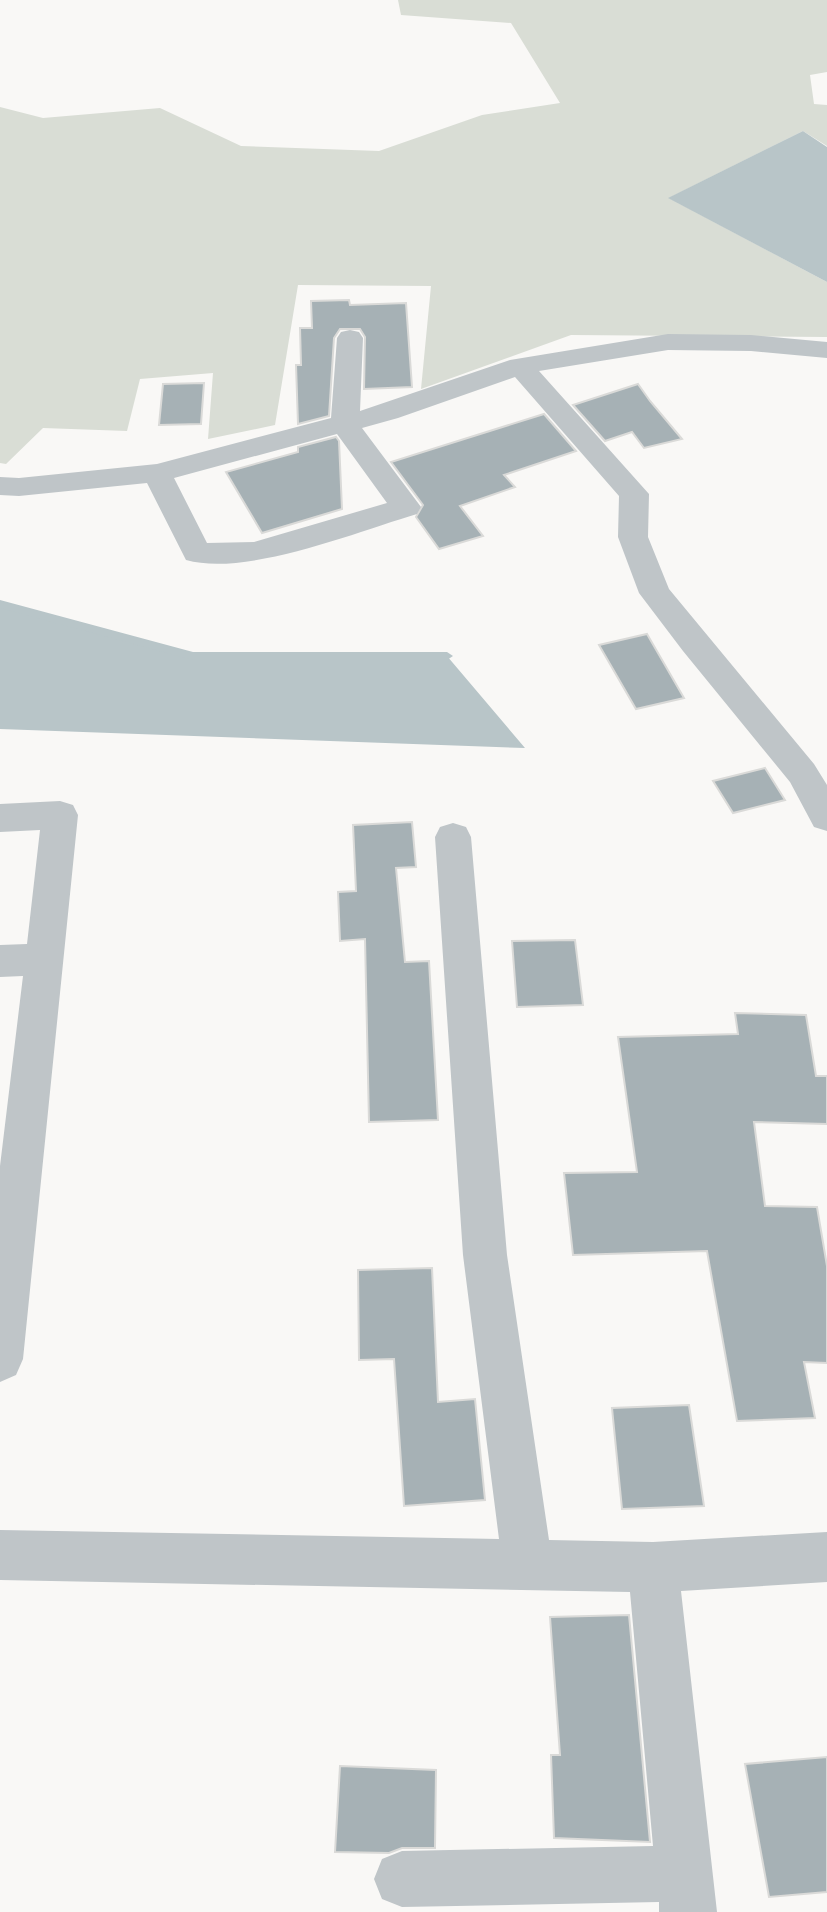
<svg xmlns="http://www.w3.org/2000/svg" width="827" height="1912" font-family="'Roboto Condensed',sans-serif">
	<rect width="100%" height="100%" fill="#f9f8f6"/>
	<polygon fill="#d9ddd5" points="398,0 827,0 827,72 810,75 814,104 827,105 827,146 803,131 669,198 827,282 827,337 571,335 421,389 431,286 298,285 275,425 208,439 213,373 140,379 127,431 43,428 6,464 0,463 0,107 43,118 160,108 241,146 379,151 482,115 560,103 511,23 401,15"/>
	<g fill="#b8c5c8">
		<polygon points="803,131 827,147 827,282 668,198"/>
		<polygon points="0,604 193,656 447,656 525,748 0,729"/>
	</g>
	<g fill="none" stroke-linecap="round" stroke-linejoin="round">
		<polygon fill="#b8c5c8" fill-rule="evenodd" points="0,600 193,652 447,652 453,656 447,660 193,660 0,608"/>
	</g>
	<g fill="#a6b1b5" stroke="#dadad8" stroke-width="2">
		<polygon points="349,300 350,305 406,303 412,387 364,389 365,337 360,329 340,329 334,338 329,416 298,424 296,365 301,365 300,328 312,328 311,301"/>
		<polygon points="204,383 201,424 159,425 163,384"/>
		<polygon points="638,384 650,401 682,439 644,448 632,432 605,441 573,405"/>
		<polygon points="544,414 576,451 504,475 515,487 460,506 483,536 439,549 416,517 423,505 391,462"/>
		<polygon points="336,437 339,441 342,509 262,533 226,472 298,452 298,447"/>
		<polygon points="647,634 684,698 636,709 599,645"/>
		<polygon points="765,768 785,800 733,813 713,781"/>
		<polygon points="412,822 416,867 396,868 405,962 429,961 438,1120 369,1122 365,939 340,941 338,892 356,891 353,825"/>
		<polygon points="575,940 583,1005 517,1007 512,941"/>
		<polygon points="735,1013 806,1015 816,1076 827,1076 827,1124 754,1122 765,1206 817,1207 827,1266 827,1363 804,1362 815,1418 737,1421 707,1251 573,1255 564,1173 637,1172 618,1037 738,1034"/>
		<polygon points="432,1268 438,1402 475,1399 485,1500 404,1506 394,1359 359,1360 358,1270"/>
		<polygon points="689,1405 704,1506 622,1509 612,1408"/>
		<polygon points="629,1615 650,1842 554,1838 551,1755 560,1755 550,1617"/>
		<polygon points="827,1757 827,1892 769,1897 745,1764"/>
		<polygon points="340,1766 436,1770 435,1848 402,1848 389,1853 335,1852"/>
	</g>
	<g fill="none" stroke-linecap="round" stroke-linejoin="round">
		<g fill="#bfc5c8" fill-rule="evenodd">
			<path d="M350,330l9,2 4,6 -3,73 150,-51 158,-26 83,1 76,7v16l-76,-7 -83,-1 -129,21 110,123 -1,43 21,52 145,175 13,21v46l-13,-4 -24,-45 -107,-131 -44,-58 -21,-56 1,-41 -104,-119 -117,41 -36,10 59,79 -4,7c-61,18 -171,63 -231,46l-39,-77 -128,13 -19,-1v-18l19,1 138,-14 174,-46 6,-80 4,-6zM337,434l50,69 -133,39 -47,1 -33,-65z"/>
			<polygon points="60,801 73,805 78,815 23,1359 16,1375 0,1382 0,1166 23,976 0,977 0,945 27,944 40,830 0,832 0,804"/>
			<polygon points="453,823 466,827 471,837 507,1255 549,1540 653,1542 827,1532 827,1582 681,1591 717,1912 659,1912 659,1902 402,1907 382,1899 374,1879 382,1859 402,1851 653,1846 630,1592 0,1580 0,1530 499,1539 463,1255 435,837 440,827"/>
		</g>
	</g>
</svg>
